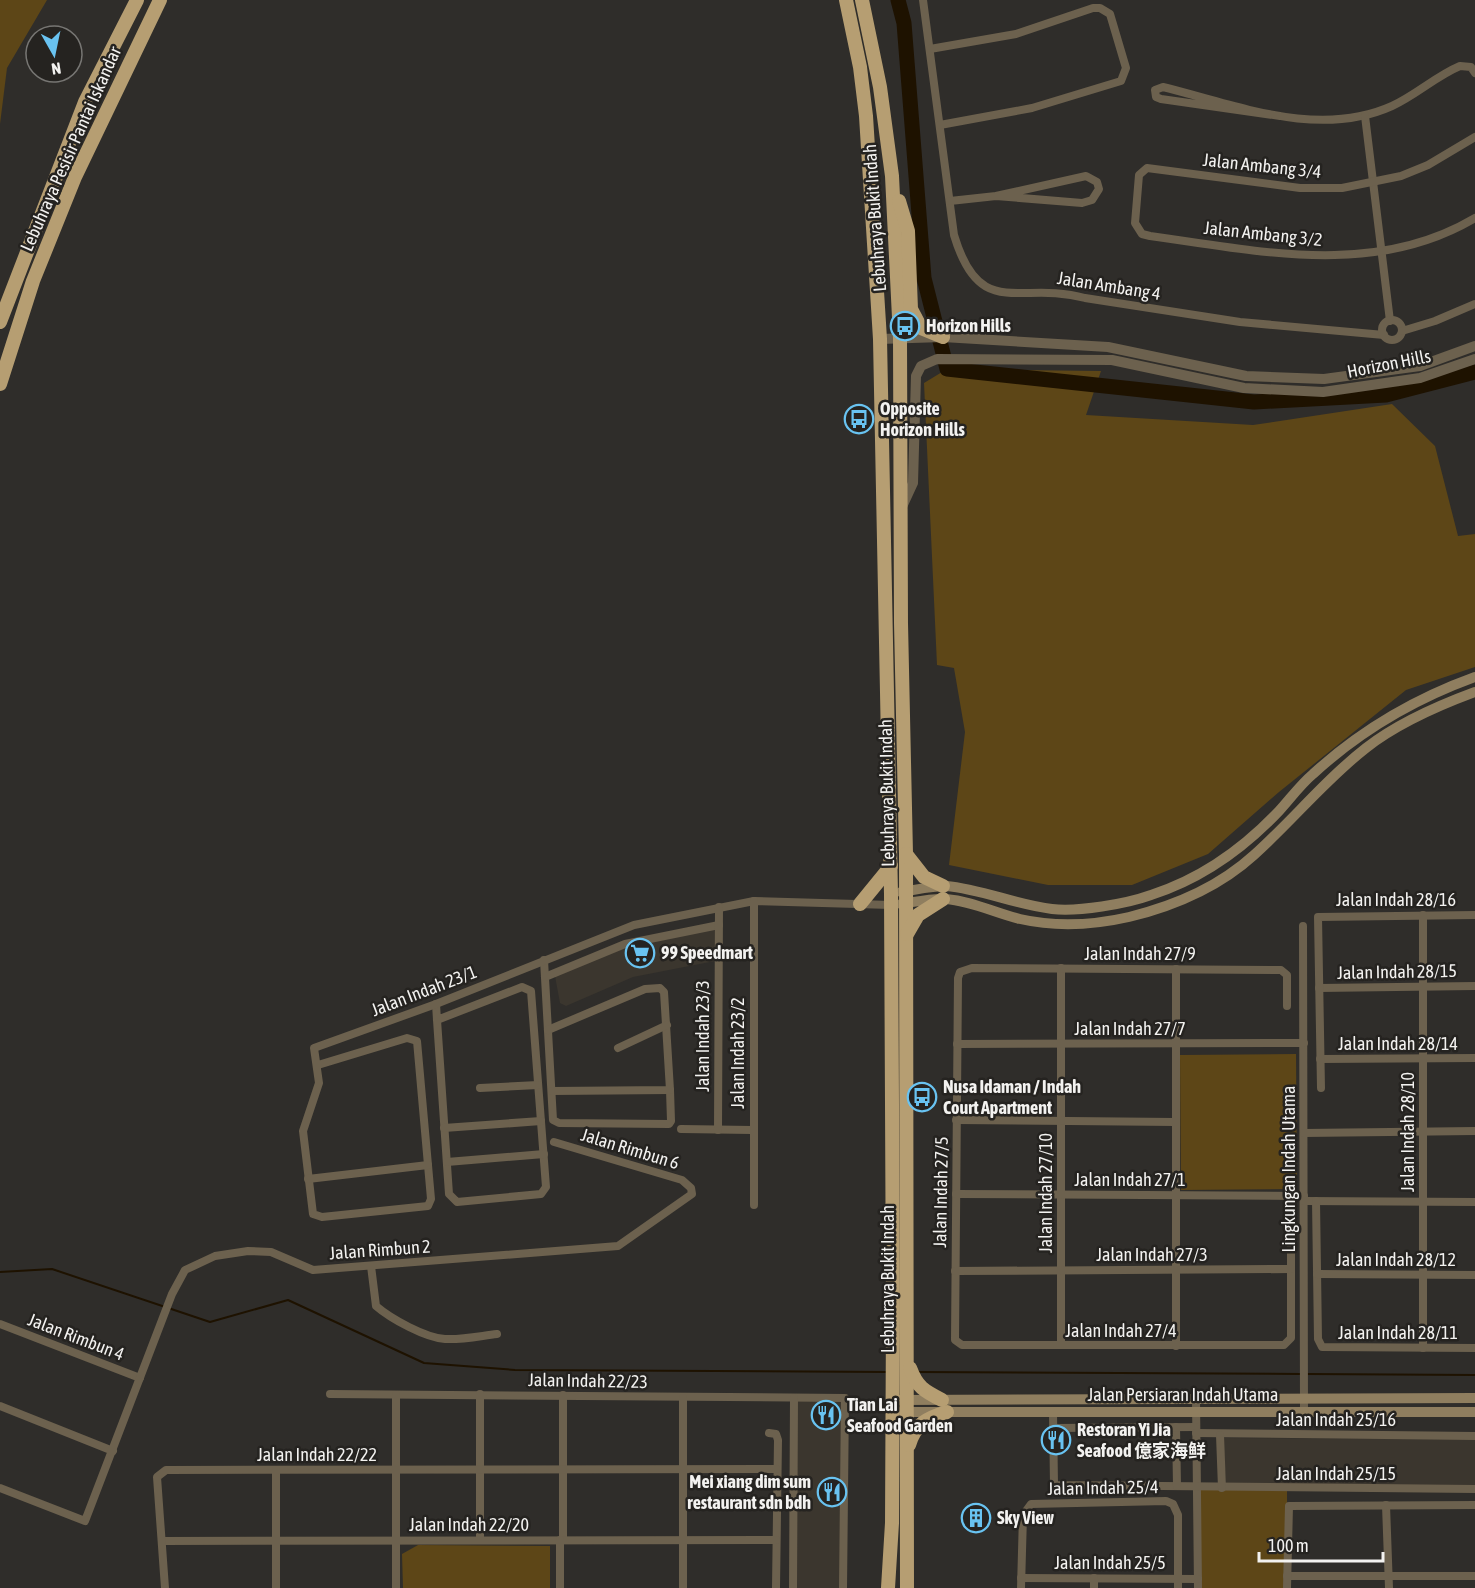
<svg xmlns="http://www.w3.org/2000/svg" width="1475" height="1588" font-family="'Asap Condensed','Noto Sans SC',sans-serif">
	<rect width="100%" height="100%" fill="#2f2d2a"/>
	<g fill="#3b362e">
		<polygon points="716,929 715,961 633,977 566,1006 560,1003 555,976 624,947"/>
		<polygon points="797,1401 846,1401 846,1588 796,1588"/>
		<polygon points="1223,1438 1475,1439 1475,1486 1226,1485"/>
	</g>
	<g fill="#5d4617">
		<polygon points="0,0 47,0 7,68 0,124"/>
		<polygon points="947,369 1101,371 1086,415 1253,425 1392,404 1435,446 1458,536 1475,534 1475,667 1406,690 1279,792 1208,854 1132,885 1048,885 949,865 965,732 954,668 937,665 924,383"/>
		<polygon points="1296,1054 1297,1189 1181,1190 1180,1055"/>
		<polygon points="1197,1487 1287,1489 1287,1588 1198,1588"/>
		<polygon points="418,1545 550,1546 550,1588 403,1588 402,1554"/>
	</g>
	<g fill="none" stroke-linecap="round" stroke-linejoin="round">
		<g stroke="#1e1200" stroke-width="2">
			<polyline points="0,1272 52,1269 210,1322 288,1300 424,1363 515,1370 887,1372"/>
			<polyline points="917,1372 1301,1374"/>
			<polyline points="1307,1374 1475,1375"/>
		</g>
		<polyline stroke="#1e1200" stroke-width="15" points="898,0 904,23 924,278 947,369 1254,402 1386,395 1475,372"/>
		<g stroke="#6c614e" stroke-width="8">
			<path d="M923,0l31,235c26,87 66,45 131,63l155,24 144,13"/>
			<polyline points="930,49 1016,34 1093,8 1100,8 1110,14 1126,68 1121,81 1032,108 940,125"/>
			<path d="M1280,116l-119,-17 -5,-2 -1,-7 8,-3c73,18 156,52 229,19 24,-11 44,-30 68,-40l11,1 4,6"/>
			<polyline points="1365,116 1390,321"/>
			<path d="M1475,137l-47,28 -27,11 -59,12h-42l-153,-20 -8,7 -4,48 7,11 8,2c109,15 224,42 325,-18"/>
			<polyline points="950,201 996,196 1082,203 1092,200 1099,189 1097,182 1086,176 996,196"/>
			<circle cx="1392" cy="330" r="10"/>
			<polyline points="1402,331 1435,321 1475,304"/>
			<polyline points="1303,926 1304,1411"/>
			<polyline points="544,960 553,1120 559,1123 669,1124 671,1121 670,1090"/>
			<polyline points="1061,968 1061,1345"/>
			<polyline points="545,977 625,944 719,925"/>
			<polyline points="1319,988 1475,986"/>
			<polyline points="436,1004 437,1020 449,1194 457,1202 541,1194 546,1187 531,991 522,987 437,1020"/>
			<polyline points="1287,1006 1287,975 1281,970 972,968 960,972 958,978 955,1340 962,1345 1284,1345 1291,1338 1291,1269"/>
			<polyline points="548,1030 645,989 660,988 664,992 670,1090 552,1091"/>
			<polyline points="957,1044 1304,1043"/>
			<polyline points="618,1048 667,1025"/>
			<polyline points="1320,1059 1475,1058"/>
			<polyline points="318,1065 407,1038 417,1041 431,1199 428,1206 322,1217 313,1214 303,1131 319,1083 314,1048 436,1004 634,925 754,901 891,905"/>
			<polyline points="480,1088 538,1085"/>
			<polyline points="1321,1088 1318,917 1475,915"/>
			<polyline points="956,1120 1175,1122"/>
			<polyline points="444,1128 541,1121"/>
			<polyline points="681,1129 752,1130"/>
			<polyline points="718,1130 719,907"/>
			<polyline points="1304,1133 1475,1131"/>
			<polyline points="447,1162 544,1154"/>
			<polyline points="308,1179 428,1165"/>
			<polyline points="956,1194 1304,1196"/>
			<polyline points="1304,1201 1475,1202"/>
			<polyline points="1316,1201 1318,1339 1322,1347 1475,1348"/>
			<polyline points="754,1205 754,901"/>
			<path d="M371,1266l5,40c15,13 50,32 69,33 17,1 35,-3 52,-5"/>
			<polyline points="955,1271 1291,1269 1291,1210"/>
			<polyline points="1317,1274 1475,1275"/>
			<polyline points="0,1324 140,1378"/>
			<polyline points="1176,1346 1176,969"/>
			<polyline points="1423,1348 1423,915"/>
			<polyline points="330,1394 845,1398 843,1588"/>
			<polyline points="1196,1399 1198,1588"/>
			<polyline points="0,1406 113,1451"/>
			<polyline points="1053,1412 1054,1485 1475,1489"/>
			<polyline points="1176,1427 1177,1486"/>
			<polyline points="1053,1428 1196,1427"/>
			<polyline points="769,1433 776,1434 778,1440 776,1588"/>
			<polyline points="1196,1433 1475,1436"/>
			<polyline points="1220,1435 1222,1488"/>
			<polyline points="0,1488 85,1521 172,1294 185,1270 215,1256 248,1251 271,1252 313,1270 618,1246 692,1194 691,1188 682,1180 554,1142"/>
			<polyline points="1386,1505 1389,1588"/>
			<polyline points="480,1540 480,1394"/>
			<polyline points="563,1540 563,1395"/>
			<polyline points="162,1541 776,1540"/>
			<polyline points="1287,1576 1475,1576"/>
			<polyline points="1021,1578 1198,1579"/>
			<polyline points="165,1588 157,1477 166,1470 776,1469"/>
			<polyline points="276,1588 276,1470"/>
			<polyline points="396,1588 396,1395"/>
			<polyline points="560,1588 560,1540"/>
			<polyline points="683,1588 683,1398"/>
			<polyline points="793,1588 794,1398"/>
			<polyline points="1021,1588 1023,1515 1031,1504 1166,1501 1173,1504 1178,1515 1178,1588"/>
			<polyline points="1094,1588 1094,1578"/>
			<polyline points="1287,1588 1289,1506 1475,1505"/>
		</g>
		<g stroke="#6c614e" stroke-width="10">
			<polyline points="880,339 943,337 1108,347 1246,376 1324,379 1420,366 1475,346"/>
			<polyline points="901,509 913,483 916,376 921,366 937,359 1112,360 1244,388 1323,392 1420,378 1475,359"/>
		</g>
		<g stroke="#8f7e5f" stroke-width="10">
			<path d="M901,892c14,-2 30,-6 45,-6 36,3 70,19 106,23 26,3 74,-5 99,-14 50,-16 92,-46 128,-84 11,-12 21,-26 34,-37 48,-44 101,-75 162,-97"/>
			<path d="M901,904c14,-2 30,-6 45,-5 26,2 49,14 74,20 35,8 74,6 109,-2 45,-11 91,-31 125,-62 39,-35 71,-75 112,-107 32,-25 71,-42 109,-56"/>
			<polyline points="899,1400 1475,1398"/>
			<polyline points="901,1412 1475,1412"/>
		</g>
		<g stroke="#b69e72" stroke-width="14">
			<polyline points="846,0 860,67 866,116 880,339 891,894 893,1314 892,1523 888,1588"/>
			<polyline points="862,0 880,87 892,176 900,338 901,623 906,854 907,1588"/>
			<polyline points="899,201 908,231 911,309 921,328 943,337"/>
			<polyline points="0,322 85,102 137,0"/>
			<polyline points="0,384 33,281 75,177 160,0"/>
			<polyline points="906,854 924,877 943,886"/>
			<polyline points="860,904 891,866"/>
			<polyline points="907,934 918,915 943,899"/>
			<path d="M910,1368c7,19 14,23 32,32"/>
			<path d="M909,1445c6,-21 18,-27 38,-33"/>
		</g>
	</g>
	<defs>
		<g id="bus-ring" transform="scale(1.5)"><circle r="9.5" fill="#252320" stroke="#69c3f1" stroke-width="1.5"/><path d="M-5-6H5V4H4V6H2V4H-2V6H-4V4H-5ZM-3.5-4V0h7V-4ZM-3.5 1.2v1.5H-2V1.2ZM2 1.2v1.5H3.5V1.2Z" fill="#69c3f1"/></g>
		<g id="supermarket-ring" transform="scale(1.5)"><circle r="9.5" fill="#252320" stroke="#69c3f1" stroke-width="1.5"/><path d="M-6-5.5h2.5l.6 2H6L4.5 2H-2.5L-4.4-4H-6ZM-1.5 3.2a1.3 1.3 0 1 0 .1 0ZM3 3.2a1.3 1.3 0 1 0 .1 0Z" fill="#69c3f1"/></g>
		<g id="restaurant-ring" transform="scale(1.5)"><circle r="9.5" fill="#252320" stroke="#69c3f1" stroke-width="1.5"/><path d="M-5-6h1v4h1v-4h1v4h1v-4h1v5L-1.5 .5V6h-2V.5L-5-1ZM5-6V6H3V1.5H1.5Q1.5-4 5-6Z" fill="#69c3f1"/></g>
		<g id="building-ring" transform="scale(1.5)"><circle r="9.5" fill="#252320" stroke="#69c3f1" stroke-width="1.5"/><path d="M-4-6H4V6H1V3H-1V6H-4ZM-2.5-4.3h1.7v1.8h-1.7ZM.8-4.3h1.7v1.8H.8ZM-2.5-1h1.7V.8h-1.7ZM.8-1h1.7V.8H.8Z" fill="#69c3f1"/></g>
	</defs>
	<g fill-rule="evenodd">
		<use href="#bus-ring" x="905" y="326"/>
		<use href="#bus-ring" x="859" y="419"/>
		<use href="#supermarket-ring" x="640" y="953"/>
		<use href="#bus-ring" x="922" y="1097"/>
		<use href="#restaurant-ring" x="826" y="1415"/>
		<use href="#restaurant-ring" x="1056" y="1440"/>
		<use href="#restaurant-ring" x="832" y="1492"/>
		<use href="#building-ring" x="976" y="1518"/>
	</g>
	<g text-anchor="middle" stroke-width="5" stroke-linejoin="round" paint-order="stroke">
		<g font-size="18" fill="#f3f2f0" stroke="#252320">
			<text transform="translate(71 149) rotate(-66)" y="6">Lebuhraya Pesisir Pantai Iskandar</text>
			<text transform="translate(1262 166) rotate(6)" y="6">Jalan Ambang 3/4</text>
			<text transform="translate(875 218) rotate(-94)" y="6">Lebuhraya Bukit Indah</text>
			<text transform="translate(1263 234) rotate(6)" y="6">Jalan Ambang 3/2</text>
			<text transform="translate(1109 286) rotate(9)" y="6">Jalan Ambang 4</text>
			<text transform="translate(1389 364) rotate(-11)" y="6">Horizon Hills</text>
			<text transform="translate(887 793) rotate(-91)" y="6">Lebuhraya Bukit Indah</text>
			<text x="1396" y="906">Jalan Indah 28/16</text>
			<text x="1140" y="960">Jalan Indah 27/9</text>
			<text transform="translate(1397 972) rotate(-1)" y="6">Jalan Indah 28/15</text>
			<text transform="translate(424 991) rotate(-21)" y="6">Jalan Indah 23/1</text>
			<text x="1130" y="1035">Jalan Indah 27/7</text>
			<text transform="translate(703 1036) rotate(-90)" y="6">Jalan Indah 23/3</text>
			<text x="1398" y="1050">Jalan Indah 28/14</text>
			<text transform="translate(738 1053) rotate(-90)" y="6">Jalan Indah 23/2</text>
			<text transform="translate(1408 1132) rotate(-90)" y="6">Jalan Indah 28/10</text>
			<text transform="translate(630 1149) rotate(17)" y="6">Jalan Rimbun 6</text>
			<text transform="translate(1289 1169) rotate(-90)" y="6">Lingkungan Indah Utama</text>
			<text x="1130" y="1186">Jalan Indah 27/1</text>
			<text transform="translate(941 1192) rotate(-89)" y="6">Jalan Indah 27/5</text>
			<text transform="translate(1046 1193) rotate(-90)" y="6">Jalan Indah 27/10</text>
			<text transform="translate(380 1250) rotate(-4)" y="6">Jalan Rimbun 2</text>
			<text x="1152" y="1261">Jalan Indah 27/3</text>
			<text x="1396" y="1266">Jalan Indah 28/12</text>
			<text transform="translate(888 1279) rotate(-90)" y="6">Lebuhraya Bukit Indah</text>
			<text x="1121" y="1337">Jalan Indah 27/4</text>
			<text x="1398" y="1339">Jalan Indah 28/11</text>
			<text transform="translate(76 1337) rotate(21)" y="6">Jalan Rimbun 4</text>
			<text transform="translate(588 1381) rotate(1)" y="6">Jalan Indah 22/23</text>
			<text x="1183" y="1401">Jalan Persiaran Indah Utama</text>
			<text x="1336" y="1426">Jalan Indah 25/16</text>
			<text x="317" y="1461">Jalan Indah 22/22</text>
			<text x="1336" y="1480">Jalan Indah 25/15</text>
			<text transform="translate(1103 1488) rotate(-1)" y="6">Jalan Indah 25/4</text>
			<text x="469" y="1531">Jalan Indah 22/20</text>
			<text x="1110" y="1569">Jalan Indah 25/5</text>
		</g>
		<g font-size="18" font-weight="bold" fill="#f3f2f0" stroke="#252320" text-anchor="start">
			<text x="926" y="332">Horizon Hills</text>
			<text x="880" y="415">Opposite<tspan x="880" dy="21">Horizon Hills</tspan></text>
			<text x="661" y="959">99 Speedmart</text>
			<text x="943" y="1093">Nusa Idaman / Indah<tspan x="943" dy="21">Court Apartment</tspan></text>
			<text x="847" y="1411">Tian Lai<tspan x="847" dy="21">Seafood Garden</tspan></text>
			<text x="1077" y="1436">Restoran Yi Jia<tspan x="1077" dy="21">Seafood 億家海鲜</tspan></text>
			<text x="811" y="1488" text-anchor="end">Mei xiang dim sum<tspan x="811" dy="21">restaurant sdn bdh</tspan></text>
			<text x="997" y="1524">Sky View</text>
		</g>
	</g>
	<g transform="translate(54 54) rotate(171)"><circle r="28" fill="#252320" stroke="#777673" stroke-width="1.5"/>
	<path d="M0-4.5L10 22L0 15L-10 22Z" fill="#69c3f1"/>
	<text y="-9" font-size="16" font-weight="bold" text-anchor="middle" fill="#f3f2f0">N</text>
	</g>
	<path d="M1259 1552v9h124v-9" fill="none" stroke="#f3f2f0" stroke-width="3"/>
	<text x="1268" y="1552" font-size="18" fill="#f3f2f0" stroke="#252320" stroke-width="4.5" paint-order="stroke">100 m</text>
</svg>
